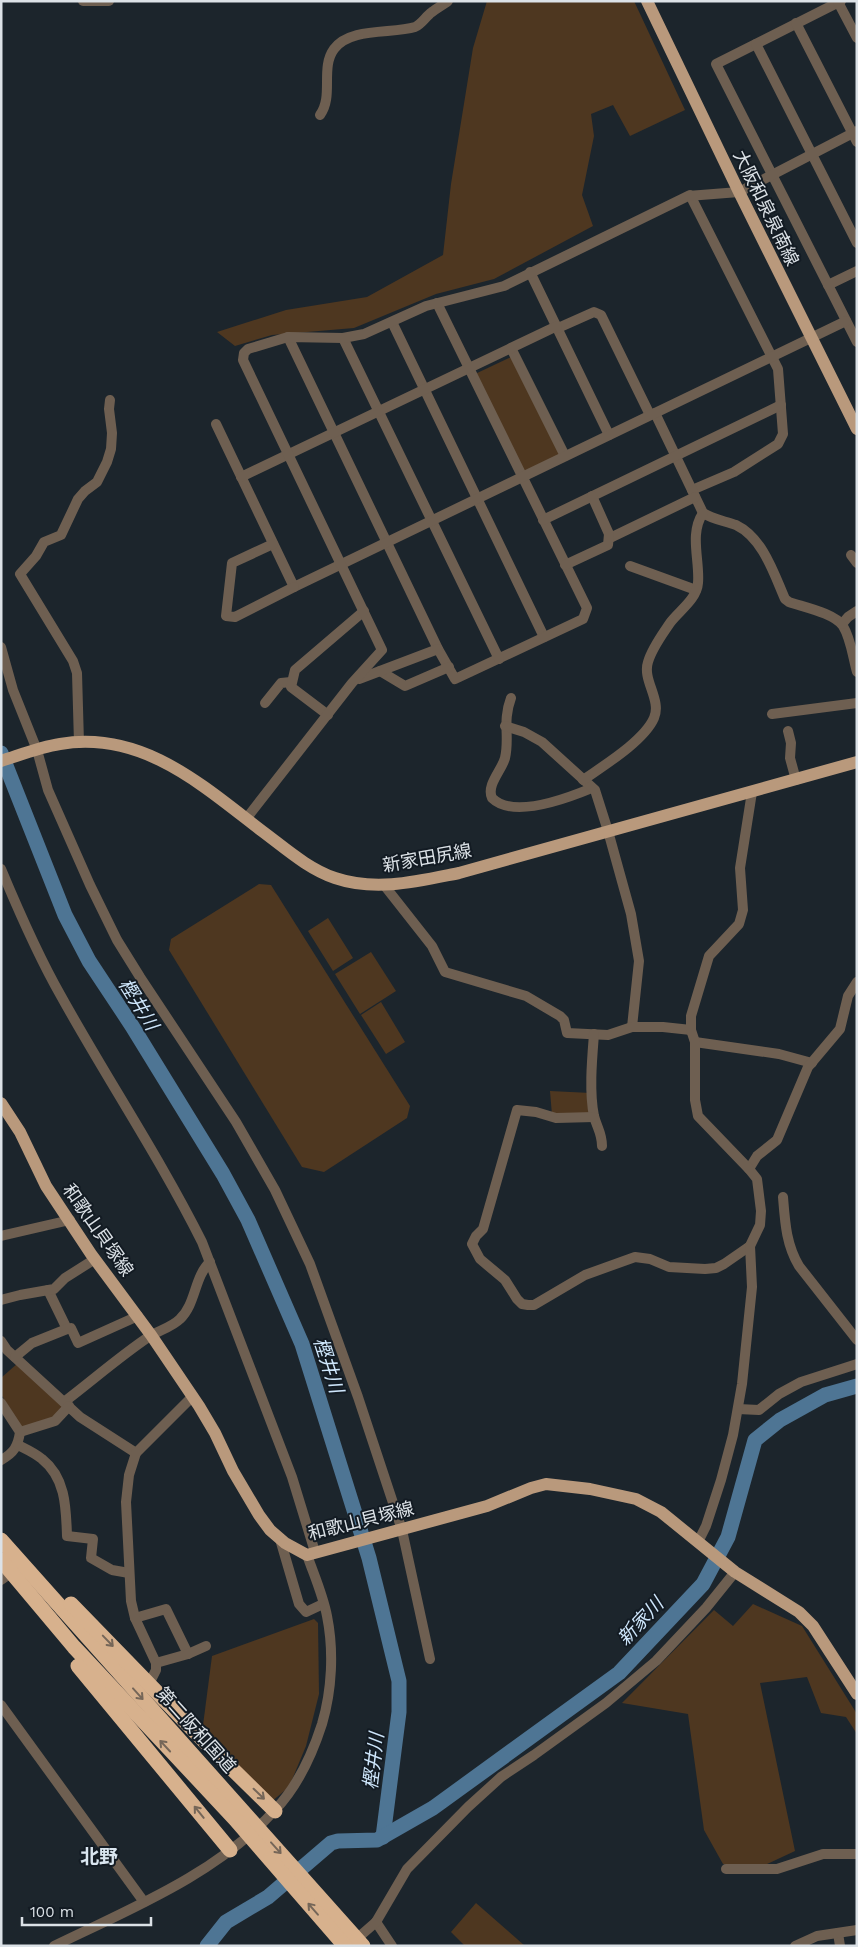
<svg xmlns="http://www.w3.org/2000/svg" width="858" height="1947" font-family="'Work Sans','Noto Sans JP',sans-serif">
	<rect width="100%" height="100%" fill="#1c252c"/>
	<g fill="#4e3720">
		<polygon points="487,1 634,1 685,110 630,136 613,105 591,114 594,136 582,195 593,226 494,279 436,294 354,328 272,335 235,346 217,332 286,310 367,297 443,255 451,184 473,48"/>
		<polygon points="511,357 561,454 523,473 475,374"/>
		<polygon points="259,884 271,885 410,1106 407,1118 324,1172 302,1167 169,950 171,939"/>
		<polygon points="328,918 353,958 333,971 308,931"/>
		<polygon points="371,952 396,991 360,1014 335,974"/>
		<polygon points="381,1002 405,1042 386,1054 361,1015"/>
		<polygon points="550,1091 591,1093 590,1115 552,1115"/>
		<polygon points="18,1363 65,1406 52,1420 21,1428 1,1394 1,1378"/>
		<polygon points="753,1604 802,1626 857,1714 857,1734 846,1717 821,1713 807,1677 760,1683 795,1851 765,1865 723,1864 704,1830 688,1714 622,1703 714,1610 733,1626"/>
		<polygon points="314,1619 318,1623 319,1694 306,1746 289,1787 271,1802 202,1733 212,1656"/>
		<polygon points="476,1903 525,1946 465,1946 451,1932"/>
	</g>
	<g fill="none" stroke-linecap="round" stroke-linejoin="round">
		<g stroke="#4e7594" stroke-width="15">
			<polyline points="1,753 65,915 89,961 132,1026 223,1174 248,1220 302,1344 369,1558 399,1681 399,1712 383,1837"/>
			<polyline points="207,1946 226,1922 268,1897 331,1843 338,1841 377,1840 433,1808 619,1673 703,1584 728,1537 755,1440 780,1420 825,1395 857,1386"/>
		</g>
		<g stroke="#6e5f51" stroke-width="10">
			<polyline points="83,1 109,1"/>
			<polyline points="841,1 716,64 857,342"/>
			<polyline points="838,2 857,38"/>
			<polyline points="796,23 857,142"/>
			<polyline points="756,44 857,243"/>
			<path d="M320,115c14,-19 0,-47 14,-66 16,-22 58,-15 81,-22 7,-3 11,-11 17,-15 5,-4 11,-7 16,-11"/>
			<polyline points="690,195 778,369 783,434 778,444 734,472 692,490"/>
			<polyline points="530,272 609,435"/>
			<polyline points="828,285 857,271"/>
			<polyline points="392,322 544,637"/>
			<polyline points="558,328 594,312 601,315 650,415"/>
			<polyline points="288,337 438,649 455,679 583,619 587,608 437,303"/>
			<polyline points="343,338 499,659"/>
			<polyline points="511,348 565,456"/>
			<path d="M655,413l48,100c9,6 22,8 33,12 27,13 38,49 49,74l4,3c14,5 45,11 54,24 8,13 10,32 14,46"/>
			<polyline points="216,424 294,587 846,321"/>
			<polyline points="241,477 557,326"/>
			<polyline points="543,520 781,405"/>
			<polyline points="610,538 695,497"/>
			<polyline points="273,544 232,563 226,616 235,617 294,587"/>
			<polyline points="851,555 857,563"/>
			<polyline points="565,565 608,545 609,534 592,496"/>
			<polyline points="630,566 696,590"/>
			<polyline points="842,624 848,617 857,611"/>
			<polyline points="1,647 13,690 37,750 48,790 90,885 117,940 140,977 236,1122 275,1190 310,1264 358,1397 402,1530 430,1659"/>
			<polyline points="380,671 405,686 449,667"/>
			<polyline points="359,679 438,649"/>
			<path d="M511,698c-9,24 -1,39 -6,60 -3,12 -19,27 -13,40 21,21 76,0 100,-10"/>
			<polyline points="265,703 281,683 291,682"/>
			<polyline points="772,714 857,703"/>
			<polyline points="328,715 291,687 295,670 364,611"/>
			<polyline points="505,726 524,732 542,742 595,790 608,831 631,914 639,961 632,1027"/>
			<polyline points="788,731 791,743 790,758 796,780"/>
			<polyline points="79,743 77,673 73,661 20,574 36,556 44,542 61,535 78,499 85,491 97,482 107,462 111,449 112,433 109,409 110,400"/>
			<path d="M583,780c20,-14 61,-39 71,-62 8,-18 -12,-38 -6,-56 4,-14 14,-27 22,-39 9,-12 27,-24 28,-40 2,-23 -9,-49 5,-70"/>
			<polyline points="246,819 352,683 382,650 243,360 244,353 248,349 288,337 343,338 364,334 426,306 504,286 688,196 739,192 857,131"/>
			<path d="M1,869c18,43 37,87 60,127 46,83 99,162 141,246l90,235 23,75"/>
			<polyline points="384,885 432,946 445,972 526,996 560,1016 564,1020 567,1033 608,1035 632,1027 663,1027 691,1030"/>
			<path d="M594,1034c-2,25 -5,58 0,82 3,12 8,17 8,30"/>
			<polyline points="695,1042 779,1054 812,1063"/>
			<polyline points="594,1117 556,1118 536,1112 517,1110 483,1229 476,1236 472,1244 480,1259 505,1280 517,1299 522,1304 528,1305 534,1305 585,1275 635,1257 650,1259 669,1267 705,1269 716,1268 724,1264 750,1246"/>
			<polyline points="749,1169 757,1156 777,1140 808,1067 840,1029 848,996 857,982"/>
			<path d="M783,1197c2,25 3,47 16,69l58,74"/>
			<polyline points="1,1236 70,1220"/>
			<polyline points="48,1290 67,1329"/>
			<polyline points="1,1300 20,1295 54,1289 65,1278 95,1259"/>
			<polyline points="1,1341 7,1350 80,1417 136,1453"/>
			<polyline points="15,1357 32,1343 67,1329 71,1328 78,1343 138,1316"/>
			<path d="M64,1402c29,-22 56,-46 86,-66 10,-6 22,-9 30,-17 16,-15 14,-42 30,-57"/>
			<path d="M1,1403l19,29c-2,14 -6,21 -19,28"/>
			<polyline points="738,1409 759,1410 779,1394 801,1382 857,1364"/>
			<polyline points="20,1432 55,1421 69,1406"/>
			<path d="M18,1445c8,4 17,8 24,14 24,19 24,49 25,77l26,3 -2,19 21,12 17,3"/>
			<polyline points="280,1539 299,1604 306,1612 323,1604"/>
			<polyline points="698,1542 706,1526 721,1480 733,1435 742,1384 752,1287 750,1246 760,1225 761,1211 757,1179 749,1169 698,1116 695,1100 695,1042 691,1030 691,1016 709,956 739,924 743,910 740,868 752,792"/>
			<polyline points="1,1580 11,1573"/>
			<polyline points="135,1618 166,1609 188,1654"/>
			<polyline points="156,1663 188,1654 206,1646"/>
			<polyline points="149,1684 156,1670 156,1663 135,1618 131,1601 126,1502 129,1475 136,1453 192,1397"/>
			<polyline points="1,1705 144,1902"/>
			<polyline points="726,1869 777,1869 823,1854 857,1854"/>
			<polyline points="376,1922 392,1946"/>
			<polyline points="838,1933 840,1946"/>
			<polyline points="352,1943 376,1922 407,1869 468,1807 501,1777 534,1755 606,1703 656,1661 706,1608 735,1572"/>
			<path d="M54,1946c76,-37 163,-72 221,-136 22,-23 37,-55 47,-86 10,-34 12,-73 5,-108 -4,-21 -13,-41 -20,-61"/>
			<polyline points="795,1946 817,1936 857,1930"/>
		</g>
		<g stroke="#b9997c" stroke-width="12">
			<polyline points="647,1 739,192 857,429"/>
			<path d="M1,761c19,-6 39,-14 59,-17 82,-14 142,41 202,87 23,17 46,38 73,47 41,14 84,3 124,-5l398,-111"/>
			<polyline points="1,1103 20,1132 46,1186 91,1254 151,1335 199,1406 215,1433 233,1471 259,1515 270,1530 285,1543 307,1555 487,1506 531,1488 546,1484 590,1489 636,1499 661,1512 735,1572 799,1612 813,1626 857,1694"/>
		</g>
		<g stroke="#d7b18d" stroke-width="15">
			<polyline points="1,1540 363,1946"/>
			<polyline points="1,1560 74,1647 235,1819 345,1946"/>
			<polyline points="71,1604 211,1748 275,1811"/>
			<polyline points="78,1666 230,1850"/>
		</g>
	</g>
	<defs><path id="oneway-shaft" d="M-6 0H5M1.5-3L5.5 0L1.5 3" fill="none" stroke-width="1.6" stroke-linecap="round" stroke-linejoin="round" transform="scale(1.25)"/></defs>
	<g stroke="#756658">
		<use href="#oneway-shaft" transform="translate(108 1641) rotate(46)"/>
		<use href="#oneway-shaft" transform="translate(138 1694) rotate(48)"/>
		<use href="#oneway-shaft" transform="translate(165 1746) rotate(-133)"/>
		<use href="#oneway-shaft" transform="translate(259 1794) rotate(44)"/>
		<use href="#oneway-shaft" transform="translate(199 1812) rotate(-129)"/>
		<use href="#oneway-shaft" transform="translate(276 1848) rotate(48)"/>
		<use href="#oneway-shaft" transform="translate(313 1909) rotate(-131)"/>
	</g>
	<g text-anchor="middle" stroke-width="4" stroke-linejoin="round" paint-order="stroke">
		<g font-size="18" fill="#dce2e7" stroke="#131b23">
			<text transform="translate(766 208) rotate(64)" y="6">大阪和泉泉南線</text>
			<text transform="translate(427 858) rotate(-10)" y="6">新家田尻線</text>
			<text transform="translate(98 1230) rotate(55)" y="6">和歌山貝塚線</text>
			<text transform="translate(361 1521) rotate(-14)" y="6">和歌山貝塚線</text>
			<text transform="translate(196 1730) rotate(48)" y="6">第二阪和国道</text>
		</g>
		<g font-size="19" font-style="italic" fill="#cee6fb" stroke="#131b23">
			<text transform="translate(139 1004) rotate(58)" y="7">樫井川</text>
			<text transform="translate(329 1365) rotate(72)" y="7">樫井川</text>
			<text transform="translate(640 1621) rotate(-47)" y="7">新家川</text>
			<text transform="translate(373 1761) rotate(-83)" y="7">樫井川</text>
		</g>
		<g font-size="19" font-weight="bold" fill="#d9e5ef" stroke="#131b23">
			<text x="99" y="1863">北野</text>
		</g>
	</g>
	<rect width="858" height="1947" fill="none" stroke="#dce2e7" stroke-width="5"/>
	<path d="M22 1917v8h129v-8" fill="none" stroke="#dce2e7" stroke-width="2.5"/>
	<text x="30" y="1917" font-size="15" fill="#dce2e7" stroke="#131b23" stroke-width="4" paint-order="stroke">100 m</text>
</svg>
